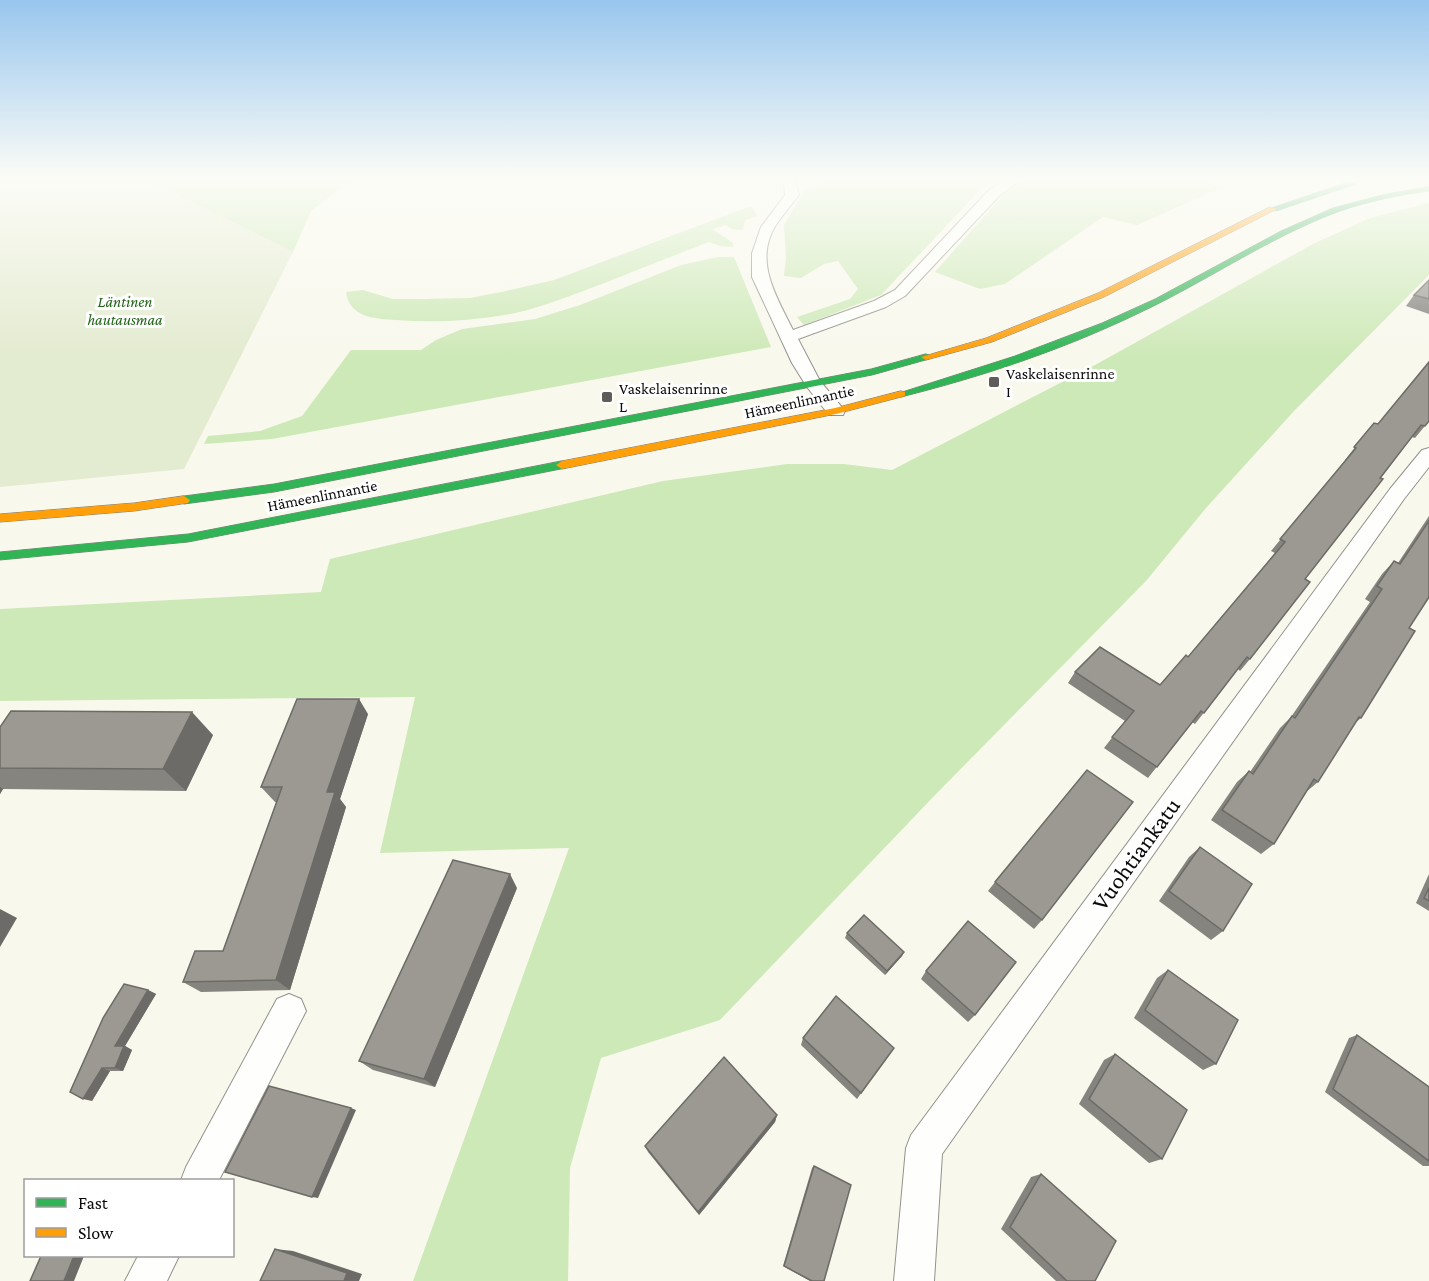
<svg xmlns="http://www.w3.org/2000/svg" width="1429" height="1281" font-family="'Crimson Pro',serif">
	<rect width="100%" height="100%" fill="#f9f8ed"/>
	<g fill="#cee9b8">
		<polygon points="140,177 363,177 341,188 311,211 293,252"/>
		<polygon points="845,177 1004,177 981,189 881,295 804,325 797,317 850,299 858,289 838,261 824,264 801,278 784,276 786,258 784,225 805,189"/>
		<polygon points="1028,177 1184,177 1223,187 1137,225 1103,217 1005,284 980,289 935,272 1004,194"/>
		<polygon points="1429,203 1429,275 1294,411 1206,508 1146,581 937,793 720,1020 601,1058 570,1168 568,1281 413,1281 569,848 380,853 415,697 0,701 0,609 321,592 330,559 663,481 787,464 844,464 892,470 1095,365 1313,244 1370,218"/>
		<path d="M751,206l6,10 -12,4 -2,10 -12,-1 -5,-4 -14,4 20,13 2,5 -14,-1 -11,-4c-36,14 -72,28 -107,42 -28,10 -58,23 -87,29 -40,8 -80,10 -119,7 -22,-1 -47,-3 -50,-28l17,-2 30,9h26l51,-1 36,-7 48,-11z"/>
		<polygon points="718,257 734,257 771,347 272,439 204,444 208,436 260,431 302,416 351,350 421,350 436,340 462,329 535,319 580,305 681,265"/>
	</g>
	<polygon fill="#e3ebd0" points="0,177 140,177 293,252 184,469 0,487"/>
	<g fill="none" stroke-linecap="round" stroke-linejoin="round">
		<g stroke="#92918c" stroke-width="2">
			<g id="street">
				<path d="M1011,177h15l-26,18 -95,101 -19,11 -88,32 22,42 25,30 -2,4h-14l-22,-28 -15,-24 -40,-86v-24l9,-26 24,-32 -1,-12 1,-3h10l4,15c-8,10 -16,20 -23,30 -23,36 1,72 17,105l81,-29 21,-11 95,-101z"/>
				<polygon points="1429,448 1429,467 1404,499 942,1154 934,1281 894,1281 906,1148 911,1135 1390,489 1422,450"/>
				<polygon points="289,994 301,999 306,1011 219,1180 181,1180 186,1167 277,999"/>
				<polygon points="138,1256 179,1256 167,1281 125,1281"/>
			</g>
		</g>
		<g stroke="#7f7e7a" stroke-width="1">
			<g id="fast">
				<polygon points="1349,182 1356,184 1276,211 1269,209"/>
				<path d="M1429,187v4c-30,4 -60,10 -89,20 -71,26 -134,71 -203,103 -75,36 -156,63 -236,83l-5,-3 119,-38 87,-33 53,-24 126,-68 52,-23 49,-13z"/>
				<polygon points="926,354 929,355 929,359 872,375 274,492 184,504 178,500 184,496 274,484 871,369"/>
				<polygon points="562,461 566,462 566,468 188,542 0,560 0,552 188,534"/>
			</g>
		</g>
		<g stroke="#7f7e7a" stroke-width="1">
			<g id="slow">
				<polygon points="1270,207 1277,209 1104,297 992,342 926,360 921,357 986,338 1098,293"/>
				<polygon points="901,391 905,392 905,396 836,414 562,469 556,465 562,461 835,408"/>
				<polygon points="184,496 190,500 188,503 134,511 0,522 0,514 134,503"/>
			</g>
		</g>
		<use href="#street" fill="#fefefc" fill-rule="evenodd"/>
		<use href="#fast" fill="#30b455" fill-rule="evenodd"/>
		<use href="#slow" fill="#ff9f0a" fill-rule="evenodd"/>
	</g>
	<g fill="#86847e">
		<polygon points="1429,280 1429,314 1406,306 1414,295"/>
		<polygon points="1429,421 1415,438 1412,437 1305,579 1250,659 1240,671 1238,669 1195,724 1192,722 1148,778 1104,748 1125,721 1068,683 1075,672 1160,685 1188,657 1275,553 1271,551 1346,460 1345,460 1374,423 1378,424"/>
		<polygon points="1429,516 1429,597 1409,628 1361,718 1355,723 1318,782 1306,792 1274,844 1261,854 1211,820 1237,782 1249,771 1250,772 1280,728 1291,717 1370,602 1365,599 1382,574 1394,561 1398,563"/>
		<polygon points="368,714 340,799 346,807 290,990 201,992 183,982 223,951 277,802 275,802 261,787"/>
		<polygon points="0,727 213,735 186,791 3,789 0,794"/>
		<polygon points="1200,847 1223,931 1211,940 1159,901 1189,857"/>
		<polygon points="1429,874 1429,911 1416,903"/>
		<polygon points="995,882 1042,920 1034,929 988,891"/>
		<polygon points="517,888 435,1087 373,1070 359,1061"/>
		<polygon points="847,933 904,952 902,956 885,975 845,938"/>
		<polygon points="1168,970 1216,1064 1203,1070 1134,1018 1157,978"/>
		<polygon points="926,971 975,1015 968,1022 921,979"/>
		<polygon points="148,990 156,994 125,1046 132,1050 123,1071 110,1071 92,1101 103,1018"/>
		<polygon points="1357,1035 1429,1087 1429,1166 1423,1166 1325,1092 1349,1038"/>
		<polygon points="803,1038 894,1048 857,1099 801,1045"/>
		<polygon points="1115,1054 1162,1159 1149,1163 1079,1104 1104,1060"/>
		<polygon points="777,1115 775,1122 699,1215 648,1152 645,1146"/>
		<polygon points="814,1166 824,1281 810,1281 783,1266 812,1168"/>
		<polygon points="1041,1174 1095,1281 1056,1281 1001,1229 1031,1177"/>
	</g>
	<g fill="#6d6b67">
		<polygon points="359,699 368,714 340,799 346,807 290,990 276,980 327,792"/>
		<polygon points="192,712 213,735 186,791 163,769"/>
		<polygon points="0,787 3,789 0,794"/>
		<polygon points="510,874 517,888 435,1087 424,1079"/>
		<polygon points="0,909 17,918 0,947"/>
		<polygon points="904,952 902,956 885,975 887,971"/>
		<polygon points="148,990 156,994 125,1046 132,1050 123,1071 115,1068 115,1046"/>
		<polygon points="102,1068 110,1071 92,1101 83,1099"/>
		<polygon points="351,1108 356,1110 318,1198 312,1197"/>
		<polygon points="777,1115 775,1122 699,1215 698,1212"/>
		<polygon points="275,1249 293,1251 362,1274 359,1281 344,1281"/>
		<polygon points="74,1256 84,1256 74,1281 64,1281"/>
	</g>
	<g fill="#9c9993" stroke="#6d6b67" stroke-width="1.5">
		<polygon points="1429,280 1429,299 1414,295"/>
		<polygon points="1429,362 1429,421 1425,426 1421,425 1380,478 1383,479 1305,579 1310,582 1250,659 1247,657 1204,713 1201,711 1157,767 1112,737 1134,711 1075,672 1100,647 1160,685 1186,655 1188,657 1285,542 1280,539 1356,448 1354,447 1374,423 1378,424"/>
		<polygon points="1429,521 1429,597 1409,628 1415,631 1361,718 1359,717 1318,782 1314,779 1274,844 1222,810 1249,771 1253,774 1292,716 1295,718 1382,589 1377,586 1394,561 1400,564"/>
		<polygon points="297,699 359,699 327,792 335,792 276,980 183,982 195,951 223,951 282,787 261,787"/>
		<polygon points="11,711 192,712 163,769 0,768 0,727"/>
		<polygon points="1087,770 1133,802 1042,920 995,882"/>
		<polygon points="1200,847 1252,884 1223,931 1169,891"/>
		<polygon points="453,860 510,874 424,1079 359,1061"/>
		<polygon points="1429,888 1429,901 1424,898"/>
		<polygon points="864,915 904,952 887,971 847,933"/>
		<polygon points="968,921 1016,962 975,1015 926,971"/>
		<polygon points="1168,970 1238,1020 1216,1064 1145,1010"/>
		<polygon points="124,984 148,990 115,1046 124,1046 115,1068 102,1068 83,1099 70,1092 103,1018"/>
		<polygon points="836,996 894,1048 861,1093 803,1038"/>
		<polygon points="1357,1035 1429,1087 1429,1161 1333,1089"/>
		<polygon points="1115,1054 1187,1110 1162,1159 1089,1099"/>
		<polygon points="724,1057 777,1115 698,1212 645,1146"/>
		<polygon points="269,1086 351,1108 312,1197 225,1172"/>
		<polygon points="814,1166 851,1185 824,1281 812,1281 784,1266"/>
		<polygon points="1041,1174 1116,1241 1095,1281 1067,1281 1010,1227"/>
		<polygon points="275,1249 347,1273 344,1281 260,1281"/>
		<polygon points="41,1256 74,1256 64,1281 30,1281"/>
	</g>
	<linearGradient id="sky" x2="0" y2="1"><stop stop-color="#98c6ee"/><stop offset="0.5" stop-color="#fcfcf7"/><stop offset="1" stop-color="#fcfcf7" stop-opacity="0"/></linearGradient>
	<rect width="1429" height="356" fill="url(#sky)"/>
	<g fill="#5e5d59" stroke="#fff" stroke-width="2">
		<rect x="988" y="376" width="12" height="12" rx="3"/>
		<rect x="601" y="391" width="12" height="12" rx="3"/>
	</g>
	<g text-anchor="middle" stroke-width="6" stroke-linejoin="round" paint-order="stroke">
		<g font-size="16" font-style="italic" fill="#226418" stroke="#fff">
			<text x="125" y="307">Läntinen<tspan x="125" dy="18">hautausmaa</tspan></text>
		</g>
		<g font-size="16" fill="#0a0a0a" stroke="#fff" text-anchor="start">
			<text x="1006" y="379">Vaskelaisenrinne<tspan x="1006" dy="18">I</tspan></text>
			<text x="619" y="394">Vaskelaisenrinne<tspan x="619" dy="18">L</tspan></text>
		</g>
		<g font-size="16" fill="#0a0a0a" stroke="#fff">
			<text transform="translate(799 401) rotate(-12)" y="6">Hämeenlinnantie</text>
			<text transform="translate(322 495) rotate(-11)" y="6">Hämeenlinnantie</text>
		</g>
		<g font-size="24" fill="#0a0a0a" stroke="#fff">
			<text transform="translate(1136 854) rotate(-54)" y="8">Vuohtiankatu</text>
		</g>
	</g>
	<rect x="24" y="1179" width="210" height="78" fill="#ffffff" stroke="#9d9d9d" stroke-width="1.5"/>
	<rect x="36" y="1198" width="30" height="9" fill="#30b455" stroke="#9d9d9d" stroke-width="1.5"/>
	<text x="78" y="1209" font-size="18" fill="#0a0a0a">Fast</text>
	<rect x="36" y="1228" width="30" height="9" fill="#ff9f0a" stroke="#9d9d9d" stroke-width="1.5"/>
	<text x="78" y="1239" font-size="18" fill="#0a0a0a">Slow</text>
</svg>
